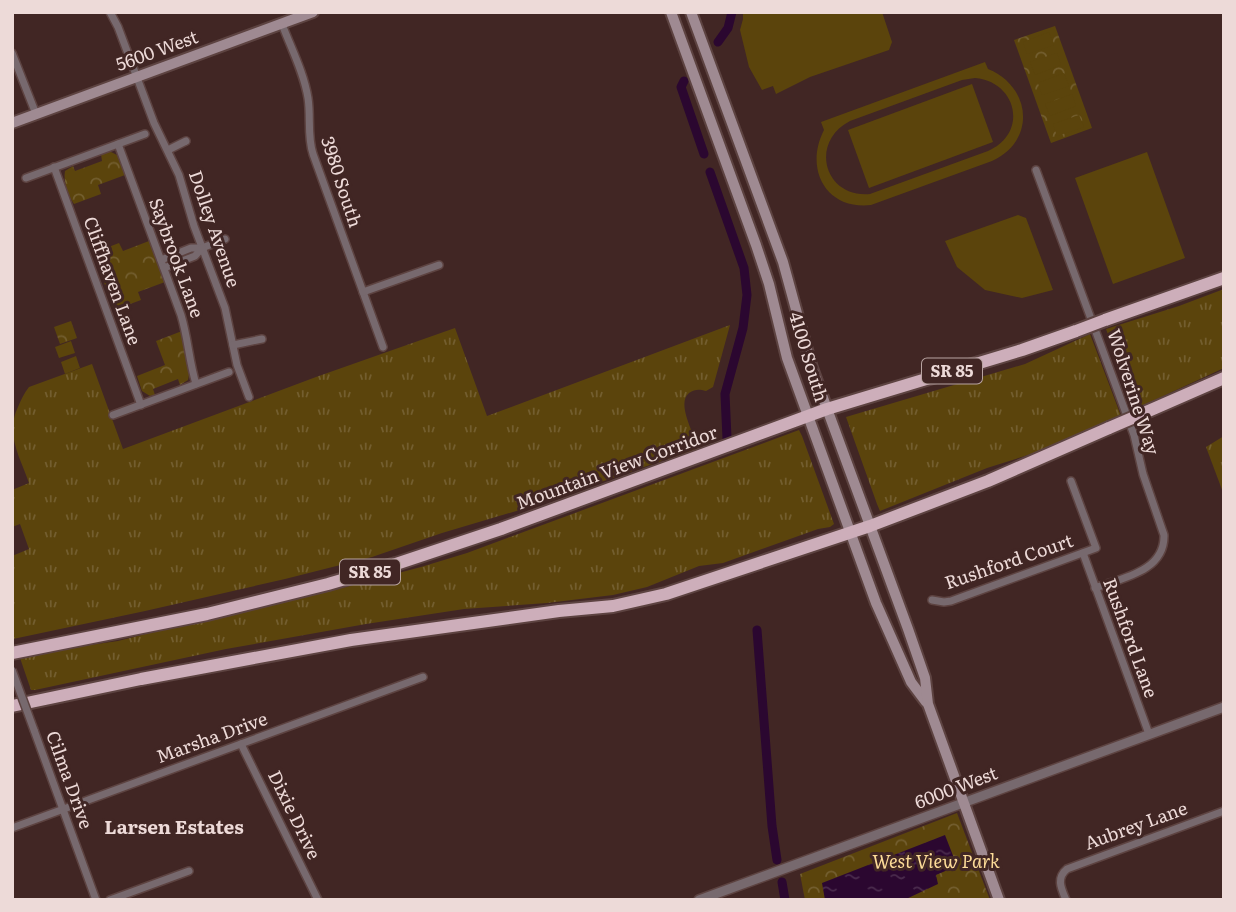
<svg xmlns="http://www.w3.org/2000/svg" width="1236" height="912" font-family="Literata,serif">
	<defs>
		<pattern id="grass-tufts" width="24" height="20" patternUnits="userSpaceOnUse" patternTransform="scale(1.75)"><rect width="24" height="20" fill="#5b440c"/><path d="M3 7l-1-3M5 7V3M7 7l1-3M15 17l-1-3M17 17v-4M19 17l1-3" fill="none" stroke="#735e2f"/></pattern>
		<pattern id="park-crowns" width="20" height="18" patternUnits="userSpaceOnUse" patternTransform="scale(1.75)"><rect width="20" height="18" fill="#5b440c"/><path d="M2 6a3 3 0 1 1 6 0M12 15a3 3 0 1 1 6 0" fill="none" stroke="#735e2f"/></pattern>
		<pattern id="water-ripples" width="26" height="14" patternUnits="userSpaceOnUse" patternTransform="scale(1.75)"><rect width="26" height="14" fill="#2b0730"/><path d="M2 4q2-2 4 0t4 0M15 11q2-2 4 0t4 0" fill="none" stroke="#4a2b4d"/></pattern>
	</defs>
	<rect width="100%" height="100%" fill="#412624"/>
	<g fill="url(#grass-tufts)">
		<polygon points="1224,289 1224,368 1135,409 1106,329 1179,306"/>
		<path d="M730,325l-17,62 -7,4c-7,-2 -11,-2 -17,2 -13,10 5,42 10,55l-176,61 -81,24 -70,24 -87,22 -140,32 -132,28 -1,-83 17,-7 -9,-25 -8,3v-37l17,-7c-9,-26 -24,-49 -11,-76 3,-7 6,-14 11,-20l63,-23 31,85 193,-72 139,-49 32,88z"/>
		<polygon points="1090,334 1121,416 1044,450 987,468 880,511 877,504 846,417 1025,364"/>
		<polygon points="799,430 802,436 834,524 830,527 818,529 723,563 699,566 647,587 613,595 547,603 464,609 366,624 226,649 35,690 31,690 19,655 118,641 204,619 327,592 421,567 467,553"/>
		<polygon points="1224,436 1224,495 1206,447"/>
	</g>
	<g fill="url(#park-crowns)">
		<polygon points="1055,26 1092,128 1051,143 1014,40"/>
		<path d="M106,152h5l6,3 8,20 -27,10 3,9 -27,10c-6,-9 -11,-23 -9,-33l8,-5 2,5 27,-10 -1,-7z"/>
		<polygon points="149,241 165,282 138,292 141,300 114,310 111,302 118,299 112,283 105,285 93,253 119,243 123,251"/>
		<polygon points="71,321 77,338 60,344 54,327"/>
		<polygon points="182,331 189,375 188,380 180,385 178,379 153,389 155,395 150,396 142,391 137,376 165,365 156,341"/>
		<polygon points="957,813 990,900 805,900 800,874"/>
	</g>
	<g fill="#5b440c" fill-rule="evenodd">
		<polygon points="743,12 882,12 892,42 889,50 810,77 776,94 773,86 762,90 749,67 740,30 743,19"/>
		<polygon points="1049,32 1054,45 1027,54 1023,42"/>
		<polygon points="1057,53 1061,65 1035,75 1030,62"/>
		<path d="M985,62l3,7c44,18 48,72 4,92l-121,44c-45,5 -67,-36 -47,-75l-3,-8zM975,78c43,4 53,56 13,73l-118,43c-46,4 -61,-52 -20,-73l112,-41z"/>
		<polygon points="1064,73 1069,86 1042,95 1038,83"/>
		<polygon points="972,84 993,142 869,188 848,130"/>
		<polygon points="1072,94 1076,106 1050,116 1045,104"/>
		<polygon points="1079,115 1084,127 1057,136 1053,124"/>
		<polygon points="1147,152 1185,258 1113,284 1075,178"/>
		<polygon points="1018,215 1026,218 1053,290 1022,298 985,290 957,267 945,241"/>
		<polygon points="71,341 75,353 59,358 55,347"/>
		<polygon points="76,356 80,368 65,374 61,362"/>
	</g>
	<polygon fill="url(#water-ripples)" points="945,835 957,866 936,875 938,884 904,900 825,900 822,883"/>
	<g fill="none" stroke-linecap="round" stroke-linejoin="round">
		<g stroke="#2b0730" stroke-width="9">
			<polyline points="718,42 728,28 732,12"/>
			<polyline points="684,81 681,87 704,154"/>
			<polyline points="710,172 744,268 747,295 743,328 725,394 727,438"/>
			<polyline points="757,630 772,826 777,860"/>
			<polyline points="782,882 785,900"/>
		</g>
		<g stroke="#5d4341" stroke-width="10">
			<g id="minor">
				<polyline points="110,12 118,27 154,123 179,175 194,226 225,308 237,365 249,397"/>
				<path d="M282,24c9,24 22,49 26,74 3,19 -1,38 5,56l70,193"/>
				<polyline points="12,53 36,114"/>
				<path d="M118,144l63,171c7,23 8,46 15,69"/>
				<polyline points="168,150 186,141"/>
				<polyline points="54,167 141,405"/>
				<path d="M1036,170l98,265 9,39 21,61c1,36 -41,43 -69,53"/>
				<polyline points="26,178 145,134"/>
				<polyline points="161,260 191,248 202,248 225,239"/>
				<polyline points="164,268 195,256 202,248"/>
				<polyline points="363,292 439,265"/>
				<polyline points="233,345 262,339"/>
				<polyline points="113,415 229,372"/>
				<polyline points="1083,553 1149,734"/>
				<polyline points="932,600 944,602 951,601 1096,548 1071,481"/>
				<polyline points="34,730 96,900"/>
				<polyline points="241,744 318,900"/>
				<polyline points="12,828 423,677"/>
				<polyline points="110,900 189,871"/>
				<path d="M1066,900c-5,-12 -10,-22 1,-31l157,-58"/>
			</g>
		</g>
		<g stroke="#5d4341" stroke-width="12">
			<polyline id="tertiary" points="699,900 1224,707"/>
		</g>
		<g stroke="#5d4341" stroke-width="14">
			<g id="secondary">
				<polyline points="671,12 756,245 769,284 787,358 876,603 911,682 926,702"/>
				<polyline points="691,12 783,262 812,368 908,629 925,678 928,704 999,900"/>
				<polyline points="12,123 313,12"/>
			</g>
		</g>
		<g stroke="#5d4341" stroke-width="16">
			<g id="trunk">
				<polyline points="1105,320 1224,278"/>
				<polyline points="1137,416 1224,378"/>
				<polyline points="12,653 207,614 328,584 396,564 501,529 827,409 1022,350 1076,331"/>
				<polyline points="12,706 141,679 351,640 559,611 613,606 666,594 870,526 988,481 1109,428"/>
			</g>
		</g>
		<use href="#minor" stroke="#77696e" stroke-width="7"/>
		<use href="#tertiary" stroke="#77696e" stroke-width="9"/>
		<use href="#secondary" stroke="#9f8a92" stroke-width="10"/>
		<use href="#trunk" stroke="#cdaeba" stroke-width="12"/>
		<g stroke="#5d4341" stroke-width="10" stroke-linecap="butt">
			<polyline id="minor-bridge" points="12,670 34,730"/>
		</g>
		<g stroke="#5d4341" stroke-width="16" stroke-linecap="butt">
			<g id="trunk-bridge">
				<polyline points="1076,331 1105,320"/>
				<polyline points="1109,428 1137,416"/>
			</g>
		</g>
		<use href="#minor-bridge" stroke="#77696e" stroke-width="7"/>
		<use href="#trunk-bridge" stroke="#cdaeba" stroke-width="12"/>
	</g>
	<g text-anchor="middle" stroke-width="6" stroke-linejoin="round" paint-order="stroke">
		<g fill="#412624" stroke="#b9a4a2" stroke-width="2">
			<rect x="922" y="358.5" width="60" height="25" rx="5"/>
			<rect x="340" y="559.5" width="60" height="25" rx="5"/>
		</g>
		<g font-size="16" font-weight="bold" fill="#eddad8">
			<text x="952" y="377">SR 85</text>
			<text x="370" y="578">SR 85</text>
		</g>
		<g font-size="18" fill="#eddad8" stroke="#412624">
			<text transform="translate(157 51) rotate(-20)" y="6">5600 West</text>
			<text transform="translate(341 182) rotate(72)" y="6">3980 South</text>
			<text transform="translate(214 229) rotate(71)" y="6">Dolley Avenue</text>
			<text transform="translate(176 258) rotate(70)" y="6">Saybrook Lane</text>
			<text transform="translate(112 281) rotate(70)" y="6">Cliffhaven Lane</text>
			<text transform="translate(808 357) rotate(73)" y="6">4100 South</text>
			<text transform="translate(1133 392) rotate(72)" y="6">Wolverine Way</text>
			<text transform="translate(617 468) rotate(-20)" y="6">Mountain View Corridor</text>
			<text transform="translate(1009 562) rotate(-19)" y="6">Rushford Court</text>
			<text transform="translate(1130 638) rotate(70)" y="6">Rushford Lane</text>
			<text transform="translate(212 738) rotate(-20)" y="6">Marsha Drive</text>
			<text transform="translate(69 780) rotate(70)" y="6">Cilma Drive</text>
			<text transform="translate(956 788) rotate(-21)" y="6">6000 West</text>
			<text transform="translate(294 815) rotate(64)" y="6">Dixie Drive</text>
			<text transform="translate(1136 826) rotate(-20)" y="6">Aubrey Lane</text>
		</g>
		<g font-size="18" font-style="italic" fill="#fcdb98" stroke="#412624">
			<text x="936" y="868">West View Park</text>
		</g>
		<g font-size="19" font-weight="bold" fill="#eddad8" stroke="#412624">
			<text x="174" y="834">Larsen Estates</text>
		</g>
	</g>
	<rect width="1236" height="912" fill="none" stroke="#eddad8" stroke-width="28"/>
</svg>
